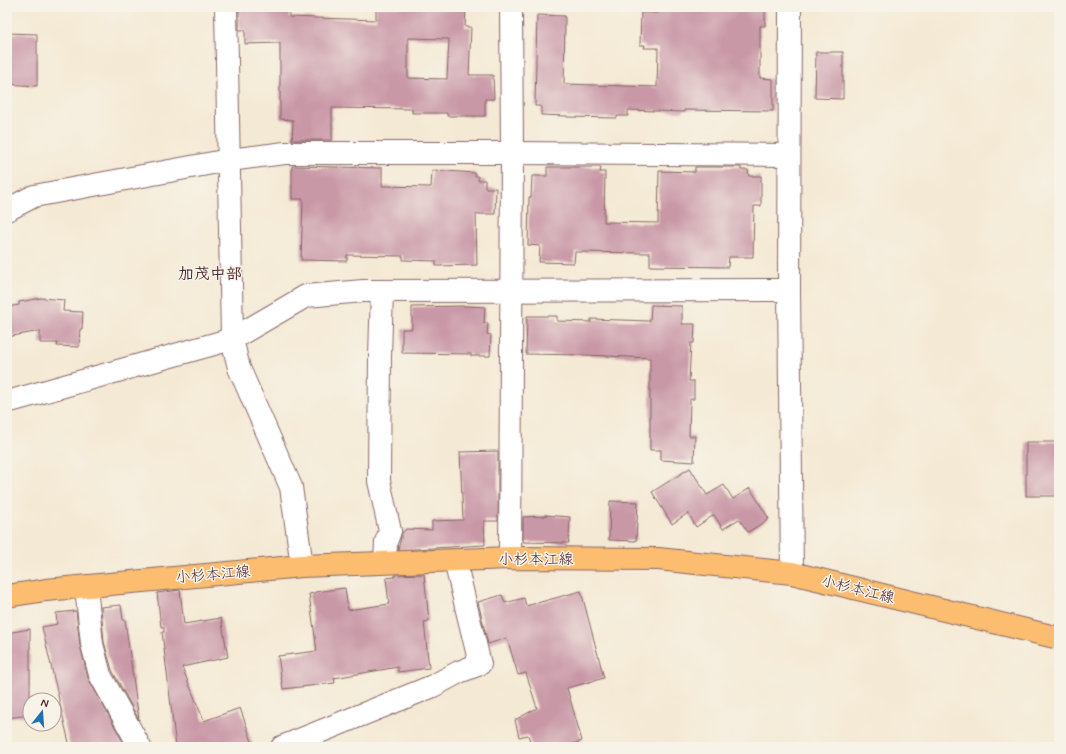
<svg xmlns="http://www.w3.org/2000/svg" width="1066" height="754" font-family="Mynerve,'Klee One',sans-serif">
	<rect width="100%" height="100%" fill="#f7f3e8"/>
	<filter id="ink" filterUnits="userSpaceOnUse"><feTurbulence type="fractalNoise" baseFrequency=".025" numOctaves="2"/><feDisplacementMap in="SourceGraphic" scale="8" xChannelSelector="R" yChannelSelector="G"/><feConvolveMatrix kernelMatrix="1 2 1 2 8 2 1 2 1" color-interpolation-filters="sRGB"/></filter>
	<filter id="wash" filterUnits="userSpaceOnUse"><feTurbulence type="fractalNoise" baseFrequency=".012" numOctaves="4" result="noise"/><feDisplacementMap in="SourceGraphic" scale="16" xChannelSelector="R" yChannelSelector="G"/><feGaussianBlur stdDeviation="0.9" result="paint"/><feColorMatrix in="noise" values="0 0 0 0 0 0 0 0 0 0 0 0 0 0 0 0 0 1.4 0 .05"/><feComposite in="paint" operator="in"/></filter>
	<g filter="url(#wash)">
		<rect width="100%" height="100%" fill="#f4e9d4"/>
		<g id="blocks">
			<g fill="#c998a7" fill-rule="evenodd">
				<path d="M239,7h50v10l87,3v-13h90l-1,20h6l-2,48h24l1,24h-9v17h-38v-3h-35v-4l-80,-1v32h-40l1,-20 -13,-1v-76l-35,1v-14h-6zM408,38l41,1 -2,40 -39,-1z"/>
				<polygon points="673,7 765,7 765,26 760,26 760,78 773,79 773,111 684,110 684,112 628,110 628,116 617,116 617,118 567,117 567,116 541,115 541,106 535,106 537,15 565,16 564,84 657,87 658,48 644,48 645,45 640,45 641,12 658,13 658,10 673,10"/>
				<polygon points="7,33 37,34 37,86 7,84"/>
				<polygon points="816,52 843,52 843,99 815,98"/>
				<polygon points="292,166 382,168 382,186 431,187 432,170 475,173 475,176 478,176 478,180 485,180 485,188 496,188 495,214 476,214 477,265 436,266 436,261 403,260 403,256 347,255 347,261 301,260 303,199 292,199"/>
				<polygon points="547,167 601,167 600,172 605,172 604,222 658,223 659,171 695,172 695,167 741,167 741,170 748,170 749,176 761,176 761,206 754,206 753,257 729,257 728,267 650,266 650,253 575,252 574,263 539,262 540,246 528,245 529,197 531,197 532,176 547,176"/>
				<polygon points="41,298 64,300 63,311 83,312 82,329 80,329 79,347 57,346 58,343 40,343 40,331 7,337 7,307 19,305 19,302"/>
				<polygon points="651,305 682,306 682,324 695,324 694,343 691,343 689,381 694,381 694,399 690,399 689,436 695,436 694,462 661,460 661,450 650,450 650,358 586,355 526,354 527,316 557,316 557,321 591,322 591,319 650,321"/>
				<polygon points="467,306 485,307 484,323 488,323 487,334 491,335 490,356 471,356 471,354 402,353 402,329 412,329 412,307"/>
				<rect x="1026" y="442" width="33" height="54"/>
				<polygon points="498,451 498,521 484,521 485,545 398,550 402,533 406,529 432,530 432,521 463,520 460,452"/>
				<polygon points="690,468 707,495 724,485 733,499 750,488 769,519 748,532 739,519 723,529 714,515 696,527 688,513 672,524 652,492"/>
				<polygon points="610,501 638,502 636,541 609,540"/>
				<polygon points="545,515 570,517 569,538 568,538 569,543 523,542 523,517 545,516"/>
				<polygon points="424,574 429,621 424,622 429,668 398,672 398,667 334,678 335,683 283,689 278,656 317,651 309,594 315,593 315,592 345,588 348,610 389,604 386,578 395,577 395,575"/>
				<polygon points="180,590 184,624 221,618 228,657 182,667 204,721 240,708 254,747 176,747 162,632 164,632 164,627 161,627 157,593"/>
				<polygon points="581,591 604,678 567,688 582,741 563,747 532,747 528,735 519,737 515,720 537,708 526,673 518,675 507,638 488,644 478,602 502,595 505,603 524,598 526,606"/>
				<polygon points="121,605 123,620 125,620 139,720 112,670 104,642 101,607"/>
				<polygon points="76,611 80,645 88,678 126,747 70,747 42,627 57,624 56,613"/>
				<polygon points="30,629 30,715 7,718 7,633"/>
			</g>
		</g>
	</g>
	<g filter="url(#ink)">
		<use href="#blocks" fill-opacity="0" stroke="#866666" stroke-width="1"/>
		<g fill="none" stroke-linecap="round" stroke-linejoin="round">
			<g stroke="#866666" stroke-width="24">
				<g id="minor">
					<polyline points="226,7 232,339 239,368 291,487 302,566"/>
					<polyline points="790,7 789,290 792,573"/>
					<polyline points="7,210 34,196 229,160 285,153 512,153 789,155"/>
					<polyline points="382,291 380,356 379,481 390,531 386,542 385,562"/>
					<polyline points="7,402 232,339 306,296 363,291 789,290"/>
					<polyline points="510,558 512,153 511,7"/>
					<polyline points="86,587 92,644 100,675 140,747"/>
					<polyline points="282,747 433,686 459,672 480,664 455,561"/>
				</g>
			</g>
			<g stroke="#866666" stroke-width="24">
				<polyline id="major" points="7,596 46,590 302,566 510,558 658,559 792,573 1059,638"/>
			</g>
			<use href="#minor" stroke="#fff" stroke-width="22"/>
			<use href="#major" stroke="#fcbd6f" stroke-width="22"/>
		</g>
	</g>
	<g text-anchor="middle" stroke-width="3" stroke-linejoin="round" paint-order="stroke">
		<g font-size="15" fill="#4a1f2b" stroke="#f7f3e8">
			<text x="536" y="564">小杉本江線</text>
			<text transform="translate(213 574) rotate(-5)" y="5">小杉本江線</text>
			<text transform="translate(858 589) rotate(14)" y="5">小杉本江線</text>
		</g>
		<g font-size="16" font-weight="bold" fill="#4a1f2b" stroke="#f7f3e8">
			<text x="210" y="279">加茂中部</text>
		</g>
	</g>
	<rect width="1066" height="754" fill="none" stroke="#f7f3e8" stroke-width="24"/>
	<g transform="translate(42 712) rotate(17)"><circle r="19" fill="#f7f3e8" stroke="#b29e9c"/>
	<path d="M0-3L7 15L0 10L-7 15Z" fill="#1f6fb2"/>
	<text y="-6" font-size="11" font-weight="bold" text-anchor="middle" fill="#4a1f2b">N</text>
	</g>
</svg>
